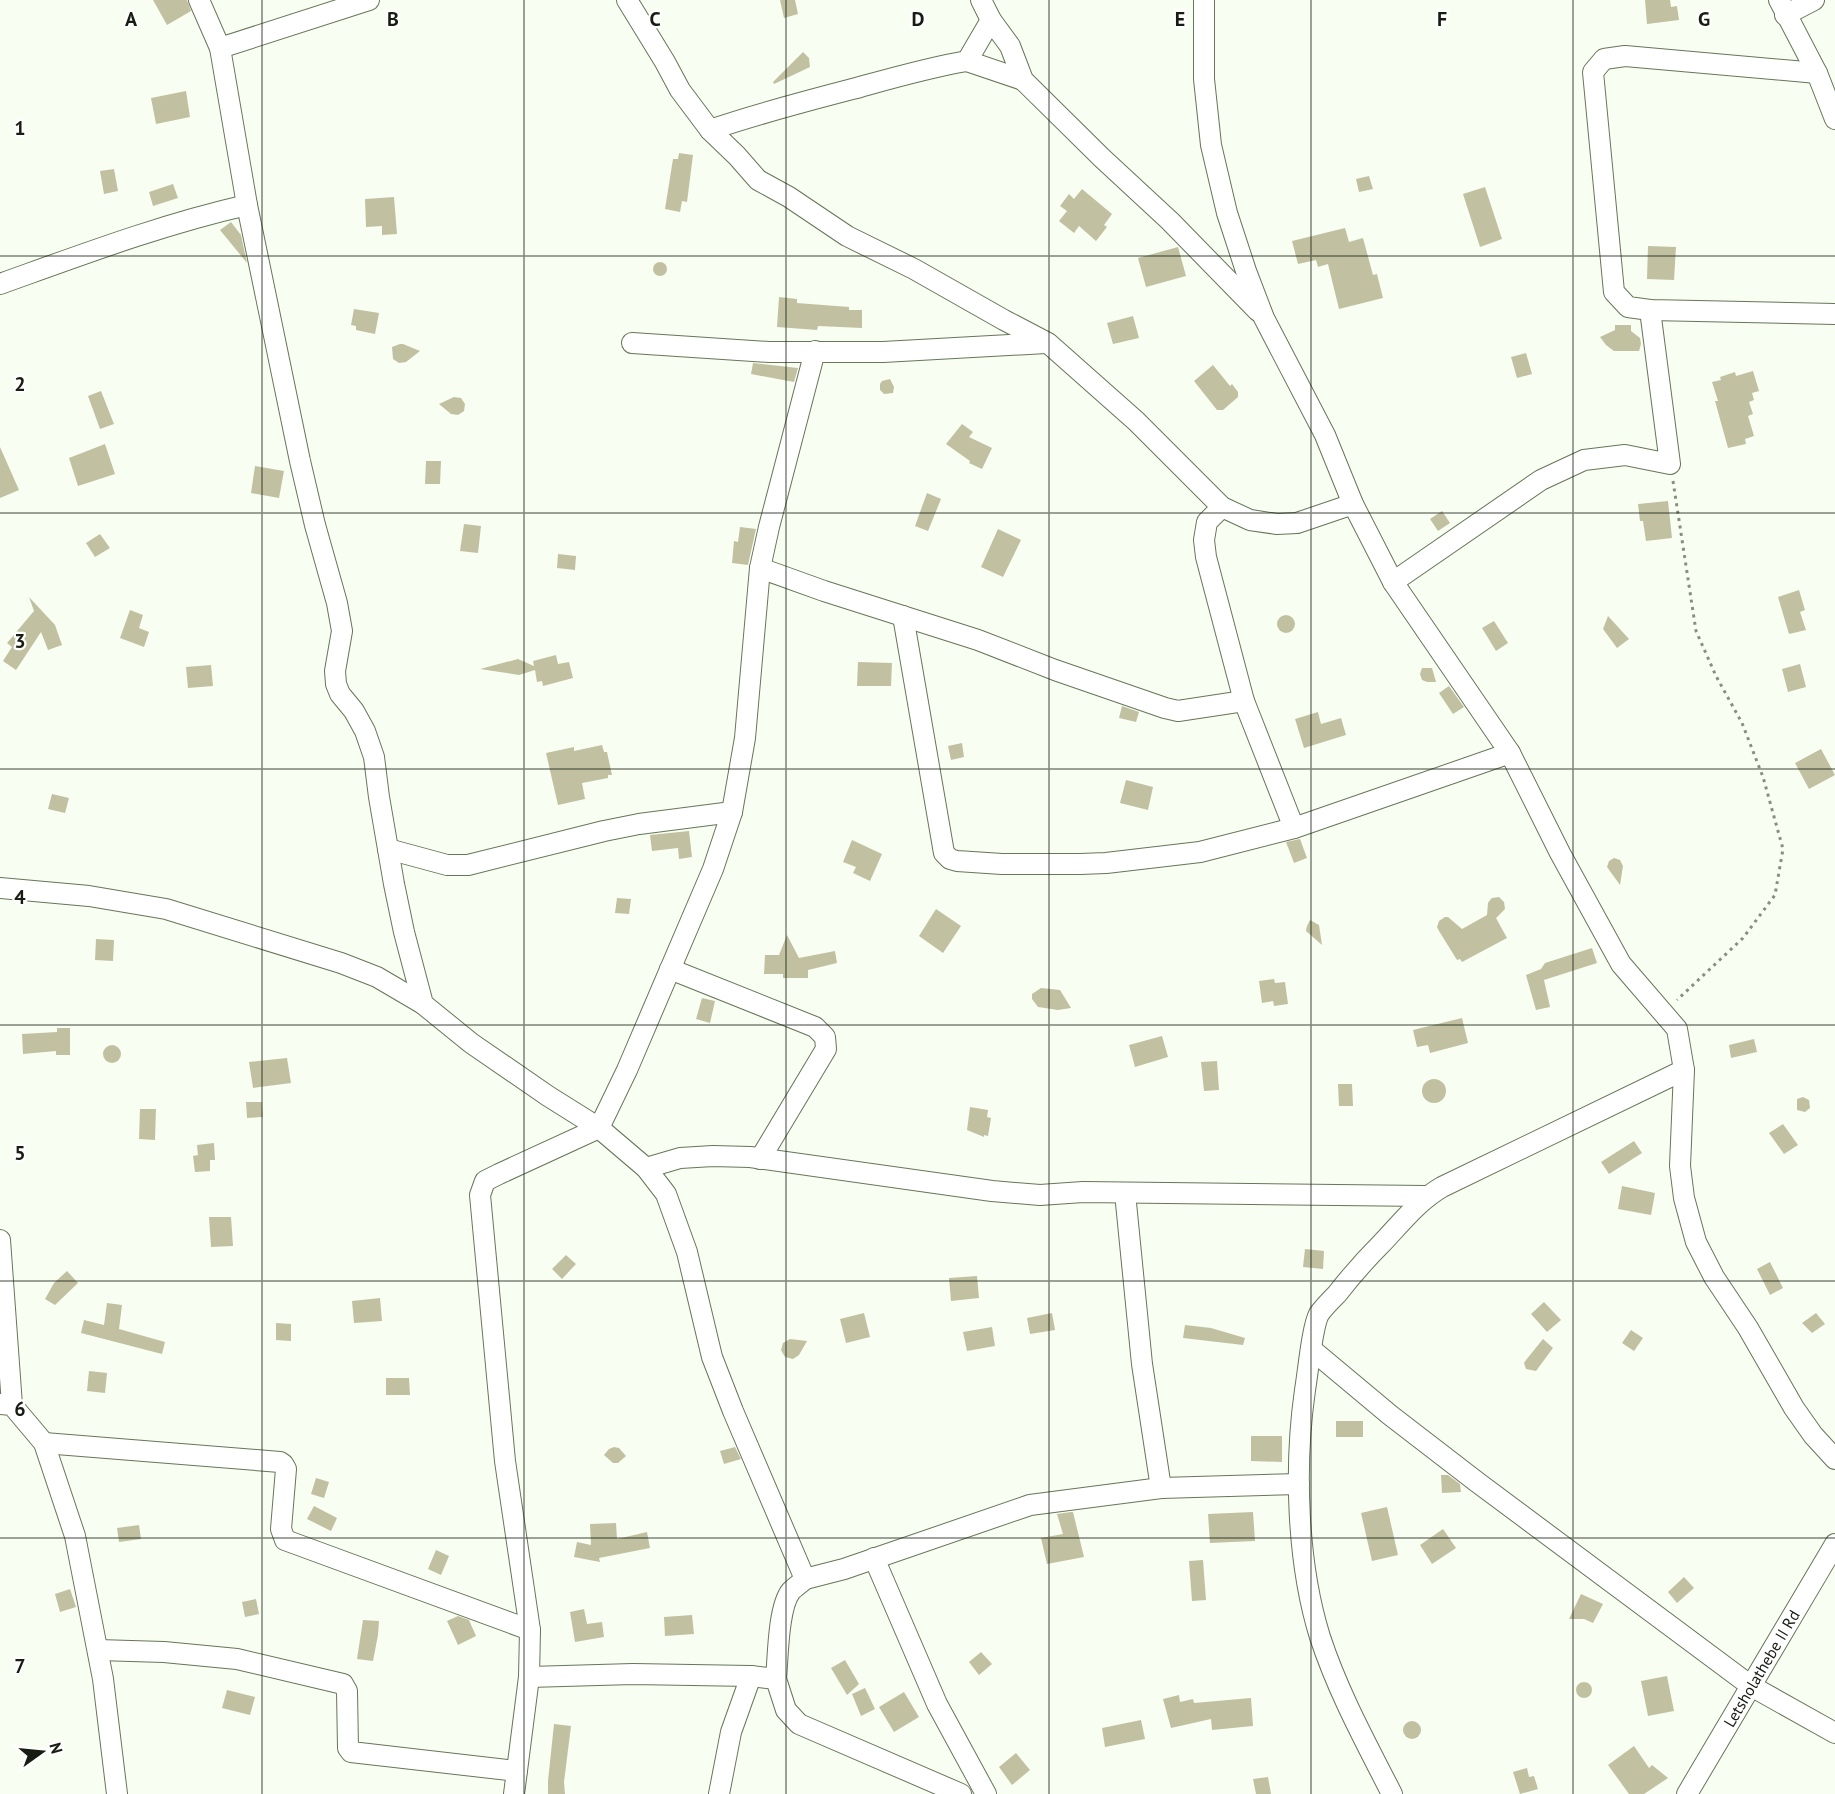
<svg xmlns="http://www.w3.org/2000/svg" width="1835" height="1794" font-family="'PT Sans',sans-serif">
	<rect width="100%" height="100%" fill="#f8fef2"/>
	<g fill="#c1c1a1">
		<polygon points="153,0 187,0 191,11 167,25"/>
		<polygon points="780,0 795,0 798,14 784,18"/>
		<polygon points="1645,0 1670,0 1671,7 1677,6 1679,20 1647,24"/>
		<polygon points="803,52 809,58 810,67 774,84 773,82"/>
		<polygon points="186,91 190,117 156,124 151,98"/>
		<polygon points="679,153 693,155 687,202 682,201 680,212 665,209 673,159 678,159"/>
		<polygon points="114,169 118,191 104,194 100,171"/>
		<polygon points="1369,176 1373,189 1359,192 1356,179"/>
		<polygon points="173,184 178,198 153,206 149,192"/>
		<polygon points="1485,187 1502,239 1480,247 1463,194"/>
		<polygon points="1082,189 1112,214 1104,225 1107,227 1096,241 1079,226 1074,233 1059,221 1067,211 1060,206 1069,194 1074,199"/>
		<polygon points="394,197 397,234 382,235 382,226 366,227 365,199"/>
		<polygon points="231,222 241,235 247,263 220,230"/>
		<polygon points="1345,228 1349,242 1363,238 1373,275 1377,274 1383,298 1339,309 1328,264 1318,267 1316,260 1298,264 1292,241"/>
		<polygon points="1648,246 1676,247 1674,280 1647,279"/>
		<polygon points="1178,247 1186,276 1146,287 1138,258"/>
		<circle cx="660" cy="269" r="7"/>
		<polygon points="779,297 797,299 797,303 849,307 849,310 862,310 862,328 818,326 817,330 777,327"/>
		<polygon points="354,309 379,313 375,334 356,330 356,326 351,325"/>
		<polygon points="1133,316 1139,338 1113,344 1107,323"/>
		<polygon points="1615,325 1631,325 1631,331 1640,338 1641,344 1639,351 1614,351 1606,345 1600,337 1615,330"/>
		<polygon points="400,344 403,344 420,351 406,362 399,363 393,359 392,347"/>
		<polygon points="1526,353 1532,374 1517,378 1511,357"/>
		<polygon points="753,363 798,368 794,382 751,374"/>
		<polygon points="1213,365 1230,386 1232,384 1238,392 1238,397 1223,410 1217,410 1194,381"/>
		<polygon points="1753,371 1759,391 1752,393 1754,400 1749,402 1753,414 1748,416 1754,436 1745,439 1746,444 1728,448 1715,401 1718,401 1712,382 1721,380 1720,377 1735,372 1736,376"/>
		<polygon points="890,379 894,387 893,393 884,394 880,390 880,384 882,381"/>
		<polygon points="101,391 114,424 100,429 88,396"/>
		<polygon points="454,397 461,398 465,404 464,411 458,415 451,414 439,404"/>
		<polygon points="962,424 973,432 969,437 992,448 982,469 969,463 970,461 946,444"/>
		<polygon points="105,444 115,474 78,486 69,458"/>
		<polygon points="0,447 19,490 0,498"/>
		<polygon points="426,461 441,461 440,484 425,484"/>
		<polygon points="255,466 284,471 279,498 251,493"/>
		<polygon points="927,493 941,499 928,531 915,526"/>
		<polygon points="1668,501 1672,538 1646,541 1643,521 1640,521 1638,504"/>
		<polygon points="1442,511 1450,523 1438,531 1430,519"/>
		<polygon points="464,524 481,526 478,553 460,551"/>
		<polygon points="740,527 756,529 748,565 732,563 734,541 738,542"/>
		<polygon points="998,529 1021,540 1003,577 981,567"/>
		<polygon points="100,534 110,548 95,557 86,543"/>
		<polygon points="558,554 576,556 575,570 557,568"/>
		<polygon points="1799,590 1805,610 1800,612 1806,630 1789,634 1778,597"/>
		<polygon points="29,597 55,625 62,645 48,650 41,632 16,670 3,661 12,647 7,643 34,611"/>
		<polygon points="130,610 143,615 139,628 149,632 144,647 120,638"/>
		<circle cx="1286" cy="624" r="9"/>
		<polygon points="1608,616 1629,639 1617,648 1603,629"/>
		<polygon points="1494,621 1508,643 1496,651 1482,628"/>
		<polygon points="556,655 558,664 569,662 573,678 543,686 542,681 537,682 535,670 519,675 480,669 518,659 534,666 533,661"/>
		<polygon points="858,662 892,663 891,686 857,686"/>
		<polygon points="1800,664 1806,687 1788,692 1782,669"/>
		<polygon points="211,665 213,686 188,688 186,667"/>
		<polygon points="1422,668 1432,668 1436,682 1427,682 1422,680 1420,674"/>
		<polygon points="1449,686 1464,707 1453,714 1439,693"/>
		<polygon points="1122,706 1139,712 1136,722 1119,718"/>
		<polygon points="1318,712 1321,724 1341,718 1346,735 1304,748 1295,719"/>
		<polygon points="962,743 964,757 951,760 948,746"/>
		<polygon points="602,745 604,752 607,752 612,775 608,775 608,778 582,783 585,799 558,805 546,753 574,747 574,751"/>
		<polygon points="1821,749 1835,775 1809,789 1795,763"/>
		<polygon points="1126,780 1153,787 1148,810 1120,803"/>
		<polygon points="52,794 69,798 65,813 48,809"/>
		<polygon points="689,831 692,857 679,859 678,848 652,851 650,835"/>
		<polygon points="1300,839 1307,858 1294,863 1286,842"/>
		<polygon points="852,840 882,854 870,881 853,873 856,867 843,862"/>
		<polygon points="1614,858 1620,860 1623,866 1620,885 1607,867 1609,861"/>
		<polygon points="1499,897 1504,902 1505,909 1496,918 1507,938 1462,962 1460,959 1457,960 1439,931 1437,927 1439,921 1445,917 1448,917 1462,929 1487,915 1488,903 1490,900 1492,898"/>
		<polygon points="617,898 631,899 629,914 615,913"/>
		<polygon points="936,909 961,926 943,953 919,936"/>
		<polygon points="1310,920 1319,925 1322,945 1306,931 1307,926"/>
		<polygon points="787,935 799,958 835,951 837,963 808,970 808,978 783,978 783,974 764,974 765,955 779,955"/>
		<polygon points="96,939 114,940 113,961 95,960"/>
		<polygon points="1592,948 1597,963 1544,980 1550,1007 1536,1010 1526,975 1541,969 1545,963"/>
		<polygon points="1274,979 1275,983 1285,982 1288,1004 1274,1006 1273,1001 1262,1003 1259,981"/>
		<polygon points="1041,988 1060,990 1071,1008 1058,1010 1038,1007 1032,999 1032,994"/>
		<polygon points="702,998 715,1001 710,1023 696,1019"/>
		<polygon points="1462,1018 1468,1043 1430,1053 1428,1045 1417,1047 1413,1030"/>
		<polygon points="57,1028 70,1028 70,1055 56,1055 56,1051 23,1054 22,1034 57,1032"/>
		<polygon points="1162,1036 1168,1057 1135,1067 1129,1045"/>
		<polygon points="1754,1039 1757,1052 1731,1058 1729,1045"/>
		<circle cx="112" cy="1054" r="9"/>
		<polygon points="287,1058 291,1083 253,1088 249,1062"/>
		<polygon points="1217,1061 1219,1090 1204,1091 1201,1062"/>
		<circle cx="1434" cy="1091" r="12"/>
		<polygon points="1338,1084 1352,1084 1353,1106 1339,1106"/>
		<polygon points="1803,1097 1809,1100 1810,1108 1805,1112 1797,1110 1797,1099"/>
		<polygon points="246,1102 262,1102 263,1117 247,1118"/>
		<polygon points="970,1107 988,1110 987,1117 991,1118 988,1136 984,1135 984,1137 967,1130"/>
		<polygon points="140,1109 156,1109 155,1140 139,1139"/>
		<polygon points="1783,1124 1798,1145 1784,1154 1769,1133"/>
		<polygon points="1634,1141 1642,1153 1609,1174 1601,1162"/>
		<polygon points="214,1143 215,1160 210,1160 210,1171 195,1172 193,1156 198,1155 197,1145"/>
		<polygon points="1622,1186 1655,1193 1651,1215 1618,1209"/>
		<polygon points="209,1217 231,1217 233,1246 211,1247"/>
		<polygon points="1305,1249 1324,1251 1323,1269 1303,1267"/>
		<polygon points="566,1255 576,1264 562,1279 552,1269"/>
		<polygon points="1770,1262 1783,1288 1770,1295 1757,1269"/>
		<polygon points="67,1271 78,1283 55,1305 45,1299 54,1283"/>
		<polygon points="977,1276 979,1298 951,1301 949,1278"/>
		<polygon points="380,1298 382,1321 354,1323 352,1301"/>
		<polygon points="1544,1302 1561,1320 1547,1332 1531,1314"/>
		<polygon points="107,1303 122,1305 119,1329 165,1342 162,1354 81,1333 84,1320 104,1325"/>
		<polygon points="864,1313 870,1337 846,1343 840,1319"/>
		<polygon points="1052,1313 1055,1330 1030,1334 1027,1318"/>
		<polygon points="1816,1313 1825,1324 1812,1333 1802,1323"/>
		<polygon points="276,1323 291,1324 291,1341 276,1340"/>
		<polygon points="1185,1325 1211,1328 1245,1338 1243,1345 1183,1338"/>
		<polygon points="992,1327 995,1346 967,1351 963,1332"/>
		<polygon points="1631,1330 1643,1338 1634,1351 1622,1343"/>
		<polygon points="790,1339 807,1341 799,1355 793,1359 785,1357 781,1350 783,1343"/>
		<polygon points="1543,1339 1553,1348 1536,1371 1526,1369 1524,1363 1526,1360"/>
		<polygon points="89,1371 107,1373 105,1393 87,1391"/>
		<polygon points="386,1378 409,1378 410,1395 386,1395"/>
		<rect x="1336" y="1421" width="27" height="16"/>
		<polygon points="1251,1436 1282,1436 1282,1462 1251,1461"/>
		<polygon points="614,1447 619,1448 626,1456 618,1463 613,1463 604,1455 609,1449"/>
		<polygon points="735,1447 741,1459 724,1464 720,1451"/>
		<polygon points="1441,1475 1448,1475 1460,1484 1461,1492 1442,1493"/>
		<polygon points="316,1478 329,1482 324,1498 311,1494"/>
		<polygon points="314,1506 337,1518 331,1531 307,1519"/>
		<polygon points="1387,1507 1398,1555 1372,1561 1361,1513"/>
		<polygon points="1071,1512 1073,1512 1084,1557 1047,1564 1041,1538 1063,1534 1057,1514"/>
		<polygon points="1253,1512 1255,1541 1210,1543 1208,1514"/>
		<polygon points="616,1523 617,1539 647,1532 650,1548 599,1558 600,1562 574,1557 577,1542 591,1545 590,1524"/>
		<polygon points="139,1525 141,1539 119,1542 117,1528"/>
		<polygon points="1443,1529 1456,1548 1432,1564 1420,1545"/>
		<polygon points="436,1550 449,1556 441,1575 428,1569"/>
		<polygon points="1203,1560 1206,1600 1192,1601 1189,1561"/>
		<polygon points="1684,1577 1694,1588 1677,1603 1668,1592"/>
		<polygon points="70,1589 76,1607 60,1612 55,1594"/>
		<polygon points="1581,1594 1603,1604 1593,1623 1584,1619 1569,1619"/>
		<polygon points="256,1599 259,1614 245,1617 242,1602"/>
		<polygon points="584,1609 587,1624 602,1622 604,1637 575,1642 570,1612"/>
		<polygon points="692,1615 694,1634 665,1636 664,1617"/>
		<polygon points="458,1616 469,1620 476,1636 458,1645 447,1621"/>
		<polygon points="363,1620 379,1621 378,1635 373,1661 357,1659"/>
		<polygon points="981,1652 992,1664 979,1675 969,1662"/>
		<polygon points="845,1660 859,1684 847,1695 831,1668"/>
		<polygon points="1667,1676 1674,1711 1648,1716 1641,1681"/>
		<circle cx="1584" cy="1690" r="8"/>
		<polygon points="865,1688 875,1709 861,1716 852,1694"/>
		<polygon points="227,1690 255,1697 250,1715 222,1708"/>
		<polygon points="904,1692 919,1717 894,1732 879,1707"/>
		<polygon points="1179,1695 1180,1702 1193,1699 1194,1703 1251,1698 1253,1726 1212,1730 1211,1719 1171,1728 1163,1699"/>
		<polygon points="1141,1720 1145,1739 1105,1747 1102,1728"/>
		<circle cx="1412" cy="1730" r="9"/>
		<polygon points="554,1724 571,1726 564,1782 565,1794 548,1794 548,1781"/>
		<polygon points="1634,1746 1649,1768 1652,1765 1668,1778 1644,1794 1629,1794 1608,1765"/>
		<polygon points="1016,1753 1030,1770 1012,1785 999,1767"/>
		<polygon points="1527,1768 1529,1777 1534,1776 1538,1789 1520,1794 1513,1772"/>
		<polygon points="1268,1777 1271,1794 1256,1794 1253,1779"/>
	</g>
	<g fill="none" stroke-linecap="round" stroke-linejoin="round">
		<g stroke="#677559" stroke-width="22">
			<g id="minor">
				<polyline points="199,0 220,48 247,205 300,461 315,525 337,603 342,631 335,671 336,684 340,694 354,711 365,731 374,757 379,797 394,884 404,932 423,1004 471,1043 548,1096 599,1128 646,1168 666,1194 687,1252 712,1357 733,1411 805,1579 844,1569 1030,1505 1161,1488 1299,1484"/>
				<polyline points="627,0 665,62 680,90 710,130 737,156 758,180 789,197 847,236 914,269 1004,320 1048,343 1136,421 1222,507 1250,520 1277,524 1297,523 1353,504"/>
				<polyline points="981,0 991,20 1010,46 1023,80 1102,158 1170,221 1258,311"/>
				<polyline points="1204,0 1204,79 1211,145 1227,213 1246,271 1264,318 1325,435 1353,504 1393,582 1510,753 1560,853 1621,964 1677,1029 1684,1070 1680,1166 1684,1198 1696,1242 1714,1277 1748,1328 1794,1408 1813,1435 1835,1459"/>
				<polyline points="1779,0 1817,73 1835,119"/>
				<polyline points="1785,15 1814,0"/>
				<polyline points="220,48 369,0"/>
				<polyline points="967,61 1023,80"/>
				<polyline points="1817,73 1625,56 1604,59 1593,72 1614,292 1628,307 1650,310 1835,314"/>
				<path d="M710,130c49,-17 100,-30 150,-43 36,-10 71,-20 107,-26l24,-41"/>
				<path d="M0,284c81,-29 163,-60 247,-79"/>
				<polyline points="632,343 769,352 883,352 1046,343"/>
				<polyline points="1222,507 1207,522 1204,540 1206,557 1244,701 1294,828"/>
				<polyline points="760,568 824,591 978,640 1055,670 1165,708 1178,711 1244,701"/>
				<polyline points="1393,582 1541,480 1584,460 1625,455 1670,464 1650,310"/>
				<polyline points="903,616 944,853 950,859 957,861 1002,864 1080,864 1106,863 1200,852 1294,828 1510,753"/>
				<polyline points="388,849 447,865 468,865 604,831 639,824 732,812"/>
				<polyline points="0,888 89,896 166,909 341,963 377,977 423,1004"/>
				<polyline points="670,969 815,1027 825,1037 826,1049 760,1159"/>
				<polyline points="646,1168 680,1158 713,1156 750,1157 992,1191 1040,1195 1083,1192 1426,1196"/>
				<polyline points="1125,1193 1142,1364 1161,1488"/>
				<polyline points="0,1240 12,1405"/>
				<polyline points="1311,1349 1390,1415 1477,1482 1751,1686 1835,1733"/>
				<polyline points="0,1404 12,1405 44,1443 75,1536 103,1679 117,1794"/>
				<polyline points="44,1443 280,1462 283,1464 286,1469 281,1529 285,1540 530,1630"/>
				<polyline points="874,1558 937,1704 986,1794"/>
				<polyline points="98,1650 164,1652 237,1659 343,1684 347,1691 348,1748 351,1752 517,1771"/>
				<path d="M529,1677l104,-3 118,2 25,3c2,-21 2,-72 15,-88 4,-4 10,-8 14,-12"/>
				<polyline points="776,1679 786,1710 799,1724 961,1794"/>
				<polyline points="514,1794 529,1677 530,1630 505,1461 480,1195 485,1181 499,1174 599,1128 627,1070 713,869 732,812 745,738 760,568 769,527 815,351"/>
				<polyline points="719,1794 731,1732 751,1676"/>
				<path d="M1392,1794c-26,-51 -54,-102 -72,-157 -23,-74 -26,-170 -15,-247 3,-17 7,-63 14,-76 5,-7 12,-14 18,-20 14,-18 29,-35 45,-51 19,-20 36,-42 60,-56l242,-117"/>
				<path id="s1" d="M1687,1794l148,-250"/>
			</g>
		</g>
		<polyline stroke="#888e82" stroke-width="3" stroke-dasharray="3 4.5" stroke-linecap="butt" points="1673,481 1696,631 1716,676 1742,723 1763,777 1783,849 1775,895 1743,938 1677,1000"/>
		<use href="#minor" stroke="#fff" stroke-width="20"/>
	</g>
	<path fill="none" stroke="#171d12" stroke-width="1.5" stroke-opacity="0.55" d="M262,0v1794M524,0v1794M786,0v1794M1049,0v1794M1311,0v1794M1573,0v1794M0,256h1835M0,513h1835M0,769h1835M0,1025h1835M0,1281h1835M0,1538h1835"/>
	<g text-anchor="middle" stroke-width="4.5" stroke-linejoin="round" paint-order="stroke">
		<g font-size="16" fill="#171d12" stroke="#fff">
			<text dy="6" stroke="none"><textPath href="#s1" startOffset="146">Letsholathebe II Rd</textPath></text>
		</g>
	</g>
	<g font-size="20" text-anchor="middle" font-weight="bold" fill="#171d12" stroke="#fff" stroke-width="4.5" stroke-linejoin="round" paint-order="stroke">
		<text x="131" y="26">A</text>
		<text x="393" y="26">B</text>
		<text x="655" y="26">C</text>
		<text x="918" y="26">D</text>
		<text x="1180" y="26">E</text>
		<text x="1442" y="26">F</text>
		<text x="1704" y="26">G</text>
		<text x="20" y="135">1</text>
		<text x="20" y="391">2</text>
		<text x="20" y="648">3</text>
		<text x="20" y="904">4</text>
		<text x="20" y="1160">5</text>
		<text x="20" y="1416">6</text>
		<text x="20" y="1673">7</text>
	</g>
	<g transform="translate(42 1752) rotate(75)" stroke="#ffffff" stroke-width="4.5" paint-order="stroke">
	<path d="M0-4.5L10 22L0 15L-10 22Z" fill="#171d12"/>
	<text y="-9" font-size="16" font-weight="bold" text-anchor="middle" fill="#171d12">N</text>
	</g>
</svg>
